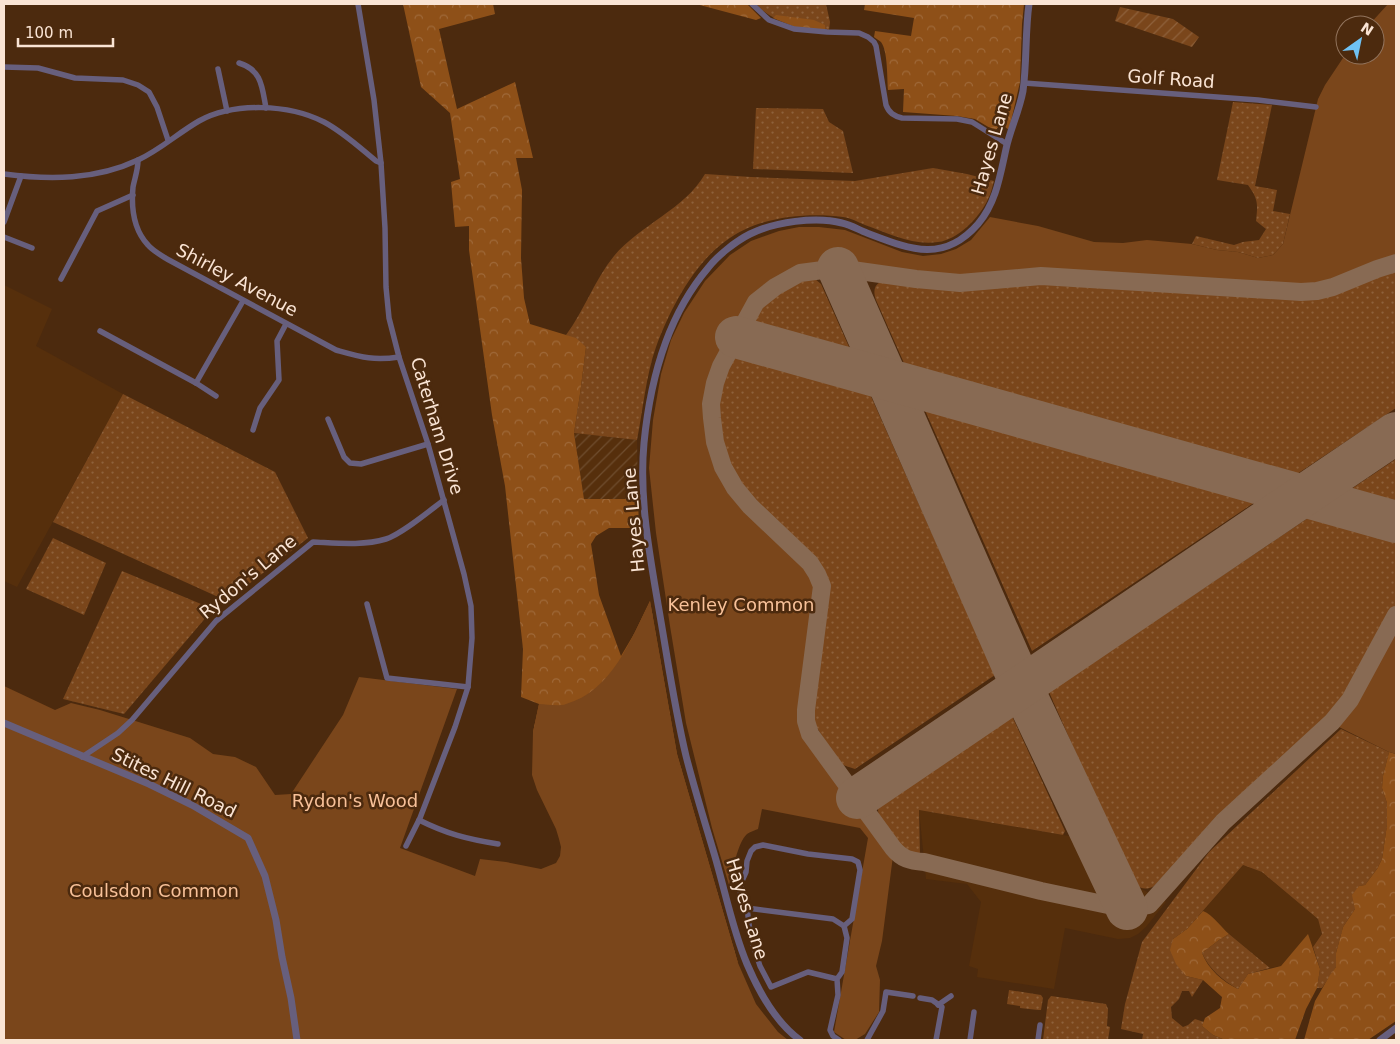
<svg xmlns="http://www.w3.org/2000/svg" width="1400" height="1044" font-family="'DejaVu Sans',sans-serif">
	<defs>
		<pattern id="industrial-furrows" width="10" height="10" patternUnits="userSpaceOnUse" patternTransform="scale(1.25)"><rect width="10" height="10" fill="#562f0c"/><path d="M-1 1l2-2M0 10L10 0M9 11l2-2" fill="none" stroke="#6f4d2e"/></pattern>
		<pattern id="grass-dots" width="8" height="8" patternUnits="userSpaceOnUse" patternTransform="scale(1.25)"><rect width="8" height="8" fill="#7a461b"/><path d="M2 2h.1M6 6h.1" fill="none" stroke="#8e613b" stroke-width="1.8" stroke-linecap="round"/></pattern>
		<pattern id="forest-crowns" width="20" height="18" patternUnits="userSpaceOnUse" patternTransform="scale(1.25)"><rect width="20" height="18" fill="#8e5018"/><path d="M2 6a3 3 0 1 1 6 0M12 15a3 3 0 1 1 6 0" fill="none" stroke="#9f6939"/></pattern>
		<pattern id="garden-furrows" width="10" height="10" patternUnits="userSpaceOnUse" patternTransform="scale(1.25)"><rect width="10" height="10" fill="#7a461b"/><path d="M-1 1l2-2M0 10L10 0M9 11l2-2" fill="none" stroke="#8e613b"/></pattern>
	</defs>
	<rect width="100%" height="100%" fill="#4c2a0e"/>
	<g fill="#562f0c">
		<polygon points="4,285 52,309 36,346 123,394 17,587 4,581"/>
		<polygon points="919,810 1115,844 1134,885 1166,902 1146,927 1138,934 1130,938 1118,939 1065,928 1054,989 977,977 978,969 969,966 981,902 967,884 926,879"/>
		<polygon points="1243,865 1262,872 1318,919 1322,934 1313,947 1304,940 1281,966 1270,968 1229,934 1203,911"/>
	</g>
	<polygon fill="url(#industrial-furrows)" points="574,433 637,440 638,499 584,499"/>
	<g fill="url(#grass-dots)">
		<path d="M756,4h70l4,18 -1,8c-27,-3 -54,-5 -73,-26z"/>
		<path d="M1233,102l39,3 -17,81 22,4 -4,21 17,3 -7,30 -10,11 -15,3 -20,-6 -21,-2 -25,-6 4,-8 38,9 9,-3 16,-2 7,-11 -10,-8c2,-18 2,-22 -8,-36l-31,-5z"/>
		<polygon points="756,108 823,109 829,122 843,131 853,173 753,169"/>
		<path d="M933,168l34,6 27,7c-2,6 -3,13 -6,18 -8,18 -30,41 -50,43 -25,4 -50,-9 -73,-17 -7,-3 -14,-7 -22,-8 -36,-5 -86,0 -116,23 -33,23 -57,69 -71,107 -10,28 -13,63 -19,93l-63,-7 6,-39 6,-47 -20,-12c18,-24 29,-56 48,-79 26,-31 71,-47 91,-82l46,3 104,4z"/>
		<path d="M1396,270v138l-364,243 -156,-351c-5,-14 2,-20 16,-20l52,8 16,2 85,-8 199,12 65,2 24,-3z"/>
		<polygon points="807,277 815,279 821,284 995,675 855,769 840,764 812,720 829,588 822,570 814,558 756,504 743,490 729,468 722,446 716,419 718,393 724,377 731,358 760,306 786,286"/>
		<polygon points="123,394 275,472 308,538 227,601 53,522"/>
		<path d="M1396,459v147l-49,90 -22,25 -126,118 -45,47c-7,4 -12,3 -20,-1l-85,-193z"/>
		<polygon points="53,538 106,563 84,615 26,589"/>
		<polygon points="122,571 213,609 124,714 63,699"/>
		<polygon points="1012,716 1065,831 1063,835 919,810 920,855 903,852 879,822 878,809 882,803"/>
		<polygon points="1341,729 1389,752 1383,776 1382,788 1387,803 1387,825 1382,859 1377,869 1365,885 1359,886 1355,909 1343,927 1336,953 1336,967 1322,988 1317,988 1320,969 1313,947 1322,934 1318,919 1262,872 1243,865 1187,929 1173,939 1186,976 1203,980 1192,997 1189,991 1182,991 1179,999 1171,1007 1172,1018 1183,1027 1188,1025 1195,1019 1204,1022 1202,1026 1213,1035 1225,1040 1142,1040 1143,1034 1121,1029 1125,1004 1142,942 1209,852"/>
		<path d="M1229,934l41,34 -22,6 -10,15c-15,-8 -29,-20 -36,-36l17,-13z"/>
		<polygon points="1009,990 1041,995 1043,998 1041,1010 1038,1010 1020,1008 1020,1006 1007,1004"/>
		<polygon points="1051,996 1106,1004 1108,1009 1107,1026 1110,1027 1108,1040 1043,1040 1048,1000"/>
	</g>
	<g fill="url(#forest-crowns)">
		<polygon points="403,4 493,4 495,14 439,29 457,109 515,82 533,158 516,158 522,190 521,258 524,298 530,324 576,338 586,347 580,394 574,433 584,499 638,499 639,528 609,528 596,536 591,544 599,595 621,656 634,634 650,601 677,754 738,963 533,732 539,704 521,697 523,649 505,486 492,415 469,250 469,226 455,227 451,182 460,179 450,113 421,87"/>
		<polygon points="696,4 747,4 761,18 756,20"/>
		<path d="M865,4h159l-2,20 -2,58 -11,48 -8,-6 -6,7 -20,-12 -18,-3 -54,-4 1,-23 -16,1c-1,-12 0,-39 -7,-48 -2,-2 -5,-3 -7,-5l1,-6 36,5 3,-18 -50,-8z"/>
		<polygon points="776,15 814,20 825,25 825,30 795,27 773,18"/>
		<polygon points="1389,752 1396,754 1396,1021 1368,1040 1304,1040 1315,1001 1330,975 1336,967 1336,953 1343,927 1355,909 1352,895 1359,886 1365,885 1377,869 1382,859 1387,825 1387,803 1382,788 1383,776"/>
		<path d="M1203,911c10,4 18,16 26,23l-10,6 -17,13c6,16 21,29 36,36l10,-15 33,-8 27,-32 12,35 -3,19 -11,21 -11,31h-70l-12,-5 -11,-9 3,-8 15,-10 2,-11 -19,-17 -17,-4 -10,-12 -6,-14 3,-11 14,-10z"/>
	</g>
	<g fill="#7a461b">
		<path d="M1388,4h8v255c-21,6 -42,16 -63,23 -10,3 -21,3 -32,4l-259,-14 -81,7 -112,-15h-25l-24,5 -26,13 -21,17 -36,66 -6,16 -3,21v18l3,22 8,26 13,23 15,19 59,55 7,11 5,13 -16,133 5,14 86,120 -11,85 -6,25 4,14 -1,32 -14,22 -10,6h-9l-12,-8 34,-194 -8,-10 -98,-19 -4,20c-3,1 -8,3 -11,5 -10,9 -14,38 -18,51l-17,-57 -26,-105 -16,-97 -14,-93 -7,-65 4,-48 8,-46 10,-34 13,-27 21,-32 25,-26 21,-14 28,-10 20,-4h20l26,3 57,22 21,4 18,-2 15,-5 15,-9 19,-23 48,9 56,16 29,1 24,-3 45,4 25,6 21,2 20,6 15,-3 10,-11 35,-145 7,-14 20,-30h30v-30h-6z"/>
		<path d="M650,601l27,153 61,209 18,41 22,28 10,8h-784v-354l51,24 16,-7 29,7 90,28 23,16 22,3 21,10 19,28 16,-1 52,-79 16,-38 98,12 -57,159 75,28 5,-17 26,3 35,7 15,-6 4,-7 1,-9 -2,-8 -3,-10 -19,-39 -5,-15 1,-43 6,-28c8,0 19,3 27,0 46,-13 65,-65 84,-103z"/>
		<polygon points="1396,626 1396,754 1389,752 1335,725 1354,702"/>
	</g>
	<polygon fill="url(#garden-furrows)" points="1120,7 1173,19 1199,37 1192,47 1115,21"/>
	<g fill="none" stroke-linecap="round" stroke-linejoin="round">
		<path stroke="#886a53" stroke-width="18" d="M1396,263l-19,6 -44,18 -16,4 -16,1 -260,-16 -81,7 -44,-4 -78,-11 -38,5 -25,14 -19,15 -35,64 -6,17 -4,21 1,14 3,24 8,25 12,21 15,18 60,57 7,11 5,12 -16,124v11l4,13 83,114c9,11 17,13 31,14l117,29 86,18 22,-4 74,-83 109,-100 18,-22 46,-85"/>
		<g stroke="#886a53" stroke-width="42">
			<polyline points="838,268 1022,687 1127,909"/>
			<polyline points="736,337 1396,522"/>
			<polyline points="857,798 1396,433"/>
		</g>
		<g stroke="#675f7d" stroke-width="5.5">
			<polyline points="358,4 374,100 381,163 385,228 386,287 389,318 399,357 428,444 464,574 471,606 472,638 468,687 455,727 420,818 406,846"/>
			<path d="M752,4l17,16 25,9 33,3 32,1 9,4 6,5 2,4 10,59c3,8 8,11 16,13l55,1 15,3 35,22"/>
			<path d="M239,63c23,7 23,24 27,45"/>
			<polyline points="4,67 38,68 75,78 123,80 138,85 149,92 157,107 168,140"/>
			<polyline points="218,69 227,111"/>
			<polyline points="1024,83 1258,100 1316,107"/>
			<path d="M138,160c0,10 -3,17 -5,27 -2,21 0,42 15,58 5,6 13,10 19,14l169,91c25,7 37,11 63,7"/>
			<path d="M4,174c45,6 92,6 134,-14 22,-10 40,-27 61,-39 35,-19 90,-17 125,1 19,10 35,25 52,39l5,2"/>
			<polyline points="4,222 21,176"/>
			<polyline points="4,237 32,248"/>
			<polyline points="61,279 97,211 133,195"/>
			<polyline points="100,331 196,383 216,396"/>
			<polyline points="196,383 243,301"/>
			<polyline points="328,419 344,457 350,463 361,464 428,444"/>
			<polyline points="253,430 260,408 279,380 277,341 286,324"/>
			<polyline points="367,604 387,678 468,687"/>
			<path d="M82,757l36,-24 14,-13 84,-99 97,-79c23,1 50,4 73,-3 16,-5 43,-28 58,-39"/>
			<path d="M419,820c28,14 48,19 79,24"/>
			<polyline points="747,908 833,919 844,926"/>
			<polyline points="837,979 808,972 771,987 760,966 751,939 747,908 740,896 741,883 746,872 747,861 751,851 755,847 763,845 808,854 852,859 858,862 860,870 852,919 844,926 847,938 842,972 837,979 838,995 830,1030 833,1036 839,1040"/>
			<polyline points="920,998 932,1000 942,1007 936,1040"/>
			<polyline points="938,1005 951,996"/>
			<polyline points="867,1040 883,1011 886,992 913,996"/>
			<polyline points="970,1040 974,1012"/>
			<polyline points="1038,1040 1040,1025"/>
		</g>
		<g stroke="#675f7d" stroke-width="7">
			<polyline points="4,723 149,784 192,805 248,838 265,876 276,920 282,957 291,998 297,1040"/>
			<path d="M800,1040c-25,-18 -41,-48 -53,-76 -14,-33 -21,-69 -31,-104 -10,-34 -21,-69 -30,-104 -12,-50 -19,-101 -28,-152 -9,-53 -19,-107 -14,-161 6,-62 23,-127 64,-175 9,-12 28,-27 42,-34 24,-12 66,-18 92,-11 9,2 17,7 25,10 42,16 76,31 111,-9 18,-21 22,-48 28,-75 4,-19 13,-37 17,-58 4,-29 2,-58 6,-87"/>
			<polyline points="1380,1040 1396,1028"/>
		</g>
	</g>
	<g text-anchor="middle" stroke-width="5" stroke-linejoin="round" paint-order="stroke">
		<g font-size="18" fill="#fae4d4" stroke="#4c2a0e">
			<text transform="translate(1171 79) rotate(4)" y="6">Golf Road</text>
			<text transform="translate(992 144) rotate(-74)" y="6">Hayes Lane</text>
			<text transform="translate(237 280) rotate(28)" y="6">Shirley Avenue</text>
			<text transform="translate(437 426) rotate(73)" y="6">Caterham Drive</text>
			<text transform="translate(634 520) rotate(-95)" y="6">Hayes Lane</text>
			<text transform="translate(248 577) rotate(-40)" y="6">Rydon's Lane</text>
			<text transform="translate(174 783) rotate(26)" y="6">Stites Hill Road</text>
			<text transform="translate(747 909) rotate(73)" y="6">Hayes Lane</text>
		</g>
		<g font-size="18" fill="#f8c199" stroke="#4c2a0e">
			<text x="741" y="611">Kenley Common</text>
			<text x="355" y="807">Rydon's Wood</text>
			<text x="154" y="897">Coulsdon Common</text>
		</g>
	</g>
	<rect width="1400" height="1044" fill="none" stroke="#fae4d4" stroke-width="10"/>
	<g transform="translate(1360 40) rotate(33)"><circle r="24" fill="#4c2a0e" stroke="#92745d"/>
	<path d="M0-4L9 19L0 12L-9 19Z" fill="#6fc2f4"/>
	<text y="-8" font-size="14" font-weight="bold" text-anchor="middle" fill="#fae4d4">N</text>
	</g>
	<path d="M18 38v8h95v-8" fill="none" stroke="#fae4d4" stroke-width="2.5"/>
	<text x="25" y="38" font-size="15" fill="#fae4d4" stroke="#4c2a0e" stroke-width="4" paint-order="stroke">100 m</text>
</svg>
